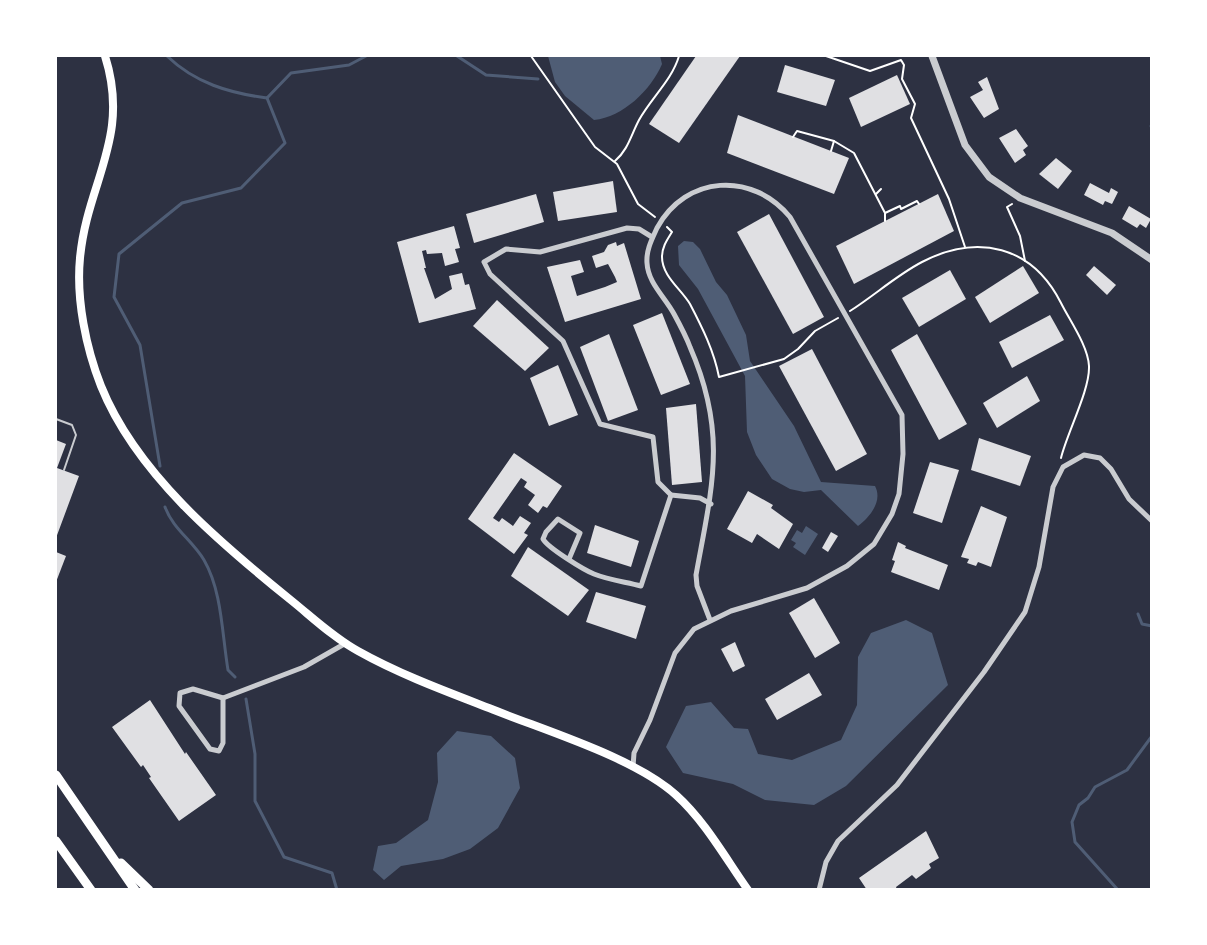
<svg xmlns="http://www.w3.org/2000/svg" width="1207" height="945" font-family="'Varela Round',sans-serif">
	<rect width="100%" height="100%" fill="#2d3142"/>
	<g fill="#4f5d75">
		<path d="M548,56h112l2,8c-11,26 -39,53 -68,56l-29,-24 -10,-14z"/>
		<path d="M684,241l9,1 7,7 16,33 11,13 19,40 4,26 44,65 27,56 54,4c8,15 -5,31 -17,40l-37,-36 -17,2 -14,-3 -18,-10 -16,-24 -9,-23 -2,-56 -47,-87 -19,-24 -1,-19z"/>
		<polygon points="806,526 818,534 805,555 793,547 796,543 791,540 797,530 802,533"/>
		<polygon points="906,620 932,633 948,685 846,786 814,805 765,800 733,784 683,773 666,747 686,706 711,702 734,728 748,729 758,754 792,760 841,740 857,705 858,657 871,633"/>
		<polygon points="457,731 491,736 515,758 520,788 498,828 470,849 443,859 401,866 384,880 373,870 378,846 396,843 428,820 438,782 437,753"/>
	</g>
	<g fill="none" stroke-linecap="round" stroke-linejoin="round">
		<g stroke="#4f5d75" stroke-width="3">
			<path d="M167,56c28,27 62,37 100,42"/>
			<polyline points="457,56 486,75 538,79"/>
			<polyline points="267,98 291,73 349,65 366,56"/>
			<polyline points="1151,126 1152,126"/>
			<polyline points="160,466 140,345 114,297 119,254 182,203 241,188 285,143 267,98"/>
			<path d="M165,507c8,22 27,33 39,53 18,31 18,74 24,110l7,7"/>
			<polyline points="1138,614 1142,624 1152,626"/>
			<polyline points="246,699 255,754 255,801 284,857 332,873 337,890"/>
			<polyline points="1118,890 1075,842 1072,822 1079,805 1088,798 1095,787 1127,770 1152,736"/>
		</g>
	</g>
	<g fill="#e0e0e3">
		<polygon points="696,56 740,56 679,143 649,124"/>
		<polygon points="785,65 835,80 826,106 777,92"/>
		<polygon points="897,75 910,104 861,127 849,98"/>
		<polygon points="987,77 999,109 984,118 970,97 983,90 978,82"/>
		<polygon points="738,115 849,158 834,194 727,153"/>
		<polygon points="1016,129 1028,146 1023,150 1026,155 1015,163 999,138"/>
		<polygon points="1056,158 1072,171 1058,189 1039,174"/>
		<polygon points="613,181 617,212 558,221 553,192"/>
		<polygon points="1090,183 1109,193 1111,188 1118,192 1112,204 1105,201 1103,205 1084,195"/>
		<polygon points="536,194 544,222 474,243 466,214"/>
		<polygon points="938,194 954,231 854,284 836,246"/>
		<polygon points="1129,206 1151,219 1146,228 1140,224 1137,228 1122,219"/>
		<polygon points="769,214 824,317 793,334 737,232"/>
		<polygon points="454,226 460,248 455,249 459,262 445,266 442,253 427,254 426,250 422,251 426,268 424,268 435,299 452,289 449,276 462,273 465,285 469,284 476,309 419,323 397,242"/>
		<polygon points="616,242 617,246 624,243 641,299 565,322 547,267 580,260 584,272 571,276 577,296 605,287 617,282 615,277 608,264 596,268 592,256 604,252 608,245"/>
		<polygon points="1023,266 1039,293 990,323 975,297"/>
		<polygon points="1094,266 1116,285 1107,295 1086,275"/>
		<polygon points="950,270 966,299 919,327 902,298"/>
		<polygon points="497,300 549,348 525,371 473,326"/>
		<polygon points="662,313 690,384 661,395 633,325"/>
		<polygon points="1050,315 1064,340 1012,368 999,342"/>
		<polygon points="609,334 638,410 608,421 580,347"/>
		<polygon points="917,334 967,424 939,440 891,350"/>
		<polygon points="812,349 867,454 836,471 779,366"/>
		<polygon points="558,365 578,415 549,426 530,378"/>
		<polygon points="1027,376 1040,401 997,428 983,403"/>
		<polygon points="696,404 702,482 672,485 666,408"/>
		<polygon points="979,438 1031,456 1020,486 971,470"/>
		<polygon points="56,440 66,444 57,468 79,476 56,538"/>
		<polygon points="514,453 562,486 547,508 543,506 538,513 528,505 535,495 524,487 527,482 521,478 493,518 499,522 502,518 513,526 520,516 531,523 524,533 528,535 514,554 468,519"/>
		<polygon points="930,462 959,470 942,523 913,513"/>
		<polygon points="748,491 773,505 771,508 793,524 779,549 757,534 752,543 727,529"/>
		<polygon points="981,506 1007,517 991,567 978,562 976,566 967,563 969,559 961,557"/>
		<polygon points="595,525 639,541 631,567 587,553"/>
		<polygon points="831,532 838,536 828,552 822,548"/>
		<polygon points="898,542 906,546 905,548 948,565 939,590 891,572 895,561 892,560"/>
		<polygon points="528,547 589,590 568,616 511,576"/>
		<polygon points="56,552 66,556 56,582"/>
		<polygon points="596,592 646,606 636,639 586,622"/>
		<polygon points="814,598 840,643 815,658 789,613"/>
		<polygon points="735,642 745,666 733,672 721,649"/>
		<polygon points="809,673 822,695 777,720 765,699"/>
		<polygon points="150,700 185,754 186,752 216,795 179,821 149,778 151,777 143,765 141,767 112,727"/>
		<polygon points="926,831 939,858 929,864 931,868 916,879 912,875 896,887 897,890 867,890 859,878"/>
	</g>
	<g fill="none" stroke-linecap="round" stroke-linejoin="round">
		<g stroke="#fff" stroke-width="2">
			<polyline points="531,56 595,147 617,164 638,204 655,217"/>
			<polyline points="826,56 870,71 901,60 904,65 902,79 915,104 911,118 949,199 965,247"/>
			<polyline points="793,137 797,131 834,141 854,153 885,213"/>
			<polyline points="831,151 834,141"/>
			<path d="M615,161c13,-11 16,-26 24,-41 12,-22 33,-40 40,-64"/>
			<polyline points="876,194 881,189"/>
			<polyline points="1012,204 1007,207 1020,236 1025,261"/>
			<polyline points="885,221 885,213 900,206 901,209 917,201 919,204"/>
			<path d="M667,227l5,5c-5,8 -10,15 -10,25 0,19 19,32 28,47 12,23 24,47 29,73l65,-18 14,-10 17,-18 23,-13"/>
			<path d="M850,311c25,-16 47,-36 72,-49 56,-29 110,-16 139,41 9,18 27,43 28,63 1,24 -22,67 -28,92"/>
		</g>
		<polyline stroke="#caccd0" stroke-width="2" points="56,419 72,425 76,435 64,470"/>
		<g stroke="#caccd0" stroke-width="5">
			<polyline points="652,237 639,229 627,228 540,252 506,249 484,262 490,274 563,341 600,424 653,437 658,482 671,495"/>
			<path d="M569,559l11,-26 -22,-14 -12,13 -3,7c5,9 41,31 51,35 15,6 32,8 47,12l30,-91 29,3 11,6"/>
			<polygon points="193,689 223,698 223,743 219,751 210,749 179,706 180,693"/>
			<polyline points="223,698 304,667 346,643"/>
			<path d="M633,767l1,-14 16,-33 25,-67 19,-24 37,-18 76,-23 40,-22 27,-22 18,-30 7,-20 4,-40 -1,-39 -112,-198c-38,-46 -104,-42 -133,11 -5,11 -11,22 -10,35 1,20 18,34 27,51 6,11 12,22 16,33 38,87 22,140 6,228l1,11 13,34"/>
			<polyline points="819,890 826,862 838,841 897,785 984,672 1025,612 1039,567 1053,487 1063,467 1084,455 1100,458 1111,469 1129,499 1152,521"/>
		</g>
		<polyline stroke="#caccd0" stroke-width="7" points="932,56 965,145 989,177 1020,198 1112,233 1152,260"/>
		<path stroke="#fff" stroke-width="8" d="M105,56c26,82 -18,126 -25,202 -4,41 6,90 21,128 35,87 119,157 191,215 21,17 42,37 66,50 41,23 87,40 131,57 54,22 145,49 187,87 29,26 50,64 72,95"/>
		<g stroke="#fff" stroke-width="9">
			<polyline points="56,775 135,890"/>
			<polyline points="56,841 91,890"/>
			<polyline points="121,863 149,890"/>
		</g>
	</g>
	<rect width="1207" height="945" fill="none" stroke="#ffffff" stroke-width="114"/>
</svg>
